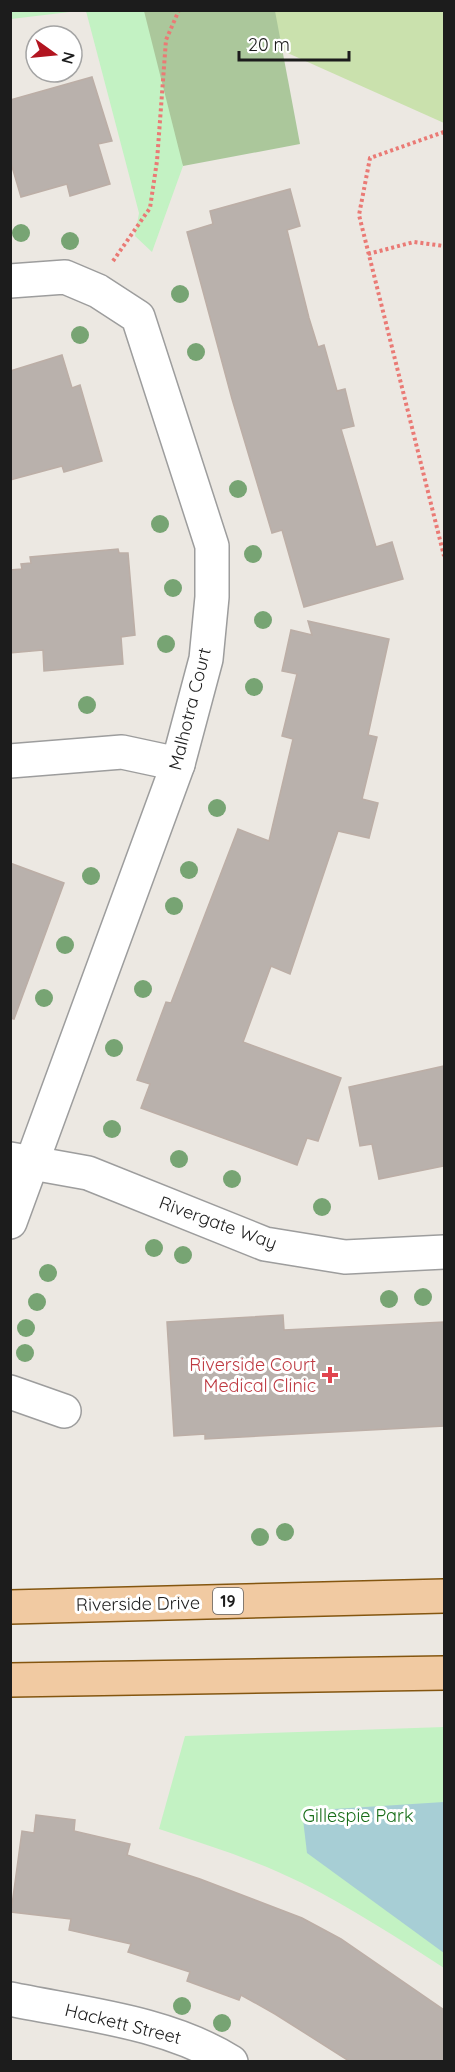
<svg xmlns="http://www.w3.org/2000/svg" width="455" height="2072" font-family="Quicksand,sans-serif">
	<rect width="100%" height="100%" fill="#ece8e2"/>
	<polygon fill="#cae1ad" points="194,11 444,11 444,123"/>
	<polygon fill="#abc79b" points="86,11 275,11 300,144 183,166"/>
	<g fill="#c3f2c3">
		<polygon points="11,10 78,10 78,11 11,19"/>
		<polygon points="86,11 144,11 183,166 152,252 135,236 139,213"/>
		<path d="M444,1727v241c-46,-30 -93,-60 -142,-85 -46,-23 -95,-38 -143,-54l26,-93z"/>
	</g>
	<polygon fill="#a7ced5" points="444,1802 444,1953 307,1853 302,1811"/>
	<g fill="#b9b1ac" stroke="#bcaea6" stroke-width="1.5">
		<polygon points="92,77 112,141 98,144 110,184 70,196 67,184 21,197 10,160 10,100"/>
		<polygon points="290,189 300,226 287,230 309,318 318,347 324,345 337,391 345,389 354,426 341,429 376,547 392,542 403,579 304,607 282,530 272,533 232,399 187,232 213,224 210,211"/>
		<polygon points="62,355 72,388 80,385 102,461 64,472 62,466 10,480 10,371"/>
		<polygon points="118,549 119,553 128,553 135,635 121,637 123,664 44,671 43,650 10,653 10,570 22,569 21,564 31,563 30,557"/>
		<polygon points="308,621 389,639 368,735 377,737 362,799 378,803 369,838 338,831 290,974 271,966 243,1042 341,1078 318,1141 307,1138 297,1165 141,1108 150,1084 137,1080 166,1002 171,1003 238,829 269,841 293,739 282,736 297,674 282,671 291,630 312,635"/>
		<polygon points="10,863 64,883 14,1019 10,1018"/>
		<polygon points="444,1066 444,1166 379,1179 372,1144 360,1146 349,1087"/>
		<polygon points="283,1315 284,1330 444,1322 444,1426 205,1439 205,1434 174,1436 167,1322"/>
		<polygon points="36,1815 75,1820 74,1831 130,1844 127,1855 200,1879 302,1918 341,1939 444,2010 444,2061 349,2061 275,2014 241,1995 239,2000 187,1981 190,1972 128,1952 131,1944 69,1930 71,1919 11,1912 22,1831 34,1833"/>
	</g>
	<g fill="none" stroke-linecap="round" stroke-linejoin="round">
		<g stroke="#9d9d9d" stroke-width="36">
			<g id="minor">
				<polyline points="10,281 65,277 98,291 138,317 212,546 212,597 206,659 178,764 10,1222"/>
				<polyline points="10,761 122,752 178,764"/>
				<polyline points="10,1159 88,1173 265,1244 345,1257 444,1252"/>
				<polyline points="10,1392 64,1411"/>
				<path d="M10,1999c73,15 157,23 221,63"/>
			</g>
		</g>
		<g stroke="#845610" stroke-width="36">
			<g id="major">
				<polyline points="10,1607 444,1596"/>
				<polyline points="10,1680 444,1673"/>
			</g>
		</g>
		<g stroke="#ea7a75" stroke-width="4" stroke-dasharray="3 3" stroke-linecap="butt">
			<polyline points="444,132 370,158 359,215 444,556"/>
			<polyline points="368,254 414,242 444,246"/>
			<polyline points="113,261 150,208 157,161 166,40 179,10"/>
		</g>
		<use href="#minor" stroke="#fff" stroke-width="33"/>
		<use href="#major" stroke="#f1caa2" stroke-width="33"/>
	</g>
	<g fill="#77a473">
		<circle cx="21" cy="233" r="9"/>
		<circle cx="70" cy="241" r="9"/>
		<circle cx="180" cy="294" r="9"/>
		<circle cx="80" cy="335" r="9"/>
		<circle cx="196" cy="352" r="9"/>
		<circle cx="238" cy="489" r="9"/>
		<circle cx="160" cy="524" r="9"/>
		<circle cx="253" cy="554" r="9"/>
		<circle cx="173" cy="588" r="9"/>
		<circle cx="263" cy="620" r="9"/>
		<circle cx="166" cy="644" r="9"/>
		<circle cx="254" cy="687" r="9"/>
		<circle cx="87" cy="705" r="9"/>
		<circle cx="217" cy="808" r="9"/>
		<circle cx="189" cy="870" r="9"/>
		<circle cx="91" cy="876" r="9"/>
		<circle cx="174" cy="906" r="9"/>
		<circle cx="65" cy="945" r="9"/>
		<circle cx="143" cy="989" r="9"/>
		<circle cx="44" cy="998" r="9"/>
		<circle cx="114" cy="1048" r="9"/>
		<circle cx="112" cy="1129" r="9"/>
		<circle cx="179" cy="1159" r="9"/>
		<circle cx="232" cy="1179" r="9"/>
		<circle cx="322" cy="1207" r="9"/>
		<circle cx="154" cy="1248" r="9"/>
		<circle cx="183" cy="1255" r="9"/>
		<circle cx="48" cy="1273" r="9"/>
		<circle cx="423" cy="1297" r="9"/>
		<circle cx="389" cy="1299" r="9"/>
		<circle cx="37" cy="1302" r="9"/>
		<circle cx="26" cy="1328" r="9"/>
		<circle cx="25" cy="1353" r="9"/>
		<circle cx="285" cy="1532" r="9"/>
		<circle cx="260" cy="1537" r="9"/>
		<circle cx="182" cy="2006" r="9"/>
		<circle cx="222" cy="2023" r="9"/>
	</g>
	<path fill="#e0444e" stroke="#fff" stroke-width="2" d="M327 1366h6v6h6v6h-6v6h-6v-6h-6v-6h6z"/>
	<g text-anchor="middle" stroke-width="6" stroke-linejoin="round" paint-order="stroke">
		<rect fill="#fff" stroke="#606060" stroke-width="1.5" x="213" y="1588" width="30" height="26" rx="4.5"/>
		<g font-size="16" font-weight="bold" fill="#1c1c1c">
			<text x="228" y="1607">19</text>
		</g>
		<g font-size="18" fill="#1c1c1c" stroke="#fff">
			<text transform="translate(190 709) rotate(-76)" y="6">Malhotra Court</text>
			<text transform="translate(218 1223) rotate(20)" y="6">Rivergate Way</text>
			<text transform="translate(138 1604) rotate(-1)" y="6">Riverside Drive</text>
			<text transform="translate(123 2024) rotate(14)" y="6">Hackett Street</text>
		</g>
		<g font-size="18" fill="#be3a42" stroke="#fff" text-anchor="end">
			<text x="316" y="1371">Riverside Court<tspan x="316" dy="21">Medical Clinic</tspan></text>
		</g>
		<g font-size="18" fill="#176d18" stroke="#fff">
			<text x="358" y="1822">Gillespie Park</text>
		</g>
	</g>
	<rect width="455" height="2072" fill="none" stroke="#1c1c1c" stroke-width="24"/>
	<g transform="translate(54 54) rotate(105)"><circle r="28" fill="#ffffff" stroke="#a4a4a4" stroke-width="1.5"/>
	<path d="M0-4.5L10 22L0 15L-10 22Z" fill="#b21520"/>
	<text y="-9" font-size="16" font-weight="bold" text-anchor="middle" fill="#1c1c1c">N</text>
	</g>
	<path d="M239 51v9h110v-9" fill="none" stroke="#1c1c1c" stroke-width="3"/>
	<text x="248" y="51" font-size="18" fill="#1c1c1c" stroke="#ffffff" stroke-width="4.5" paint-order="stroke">20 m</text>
</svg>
